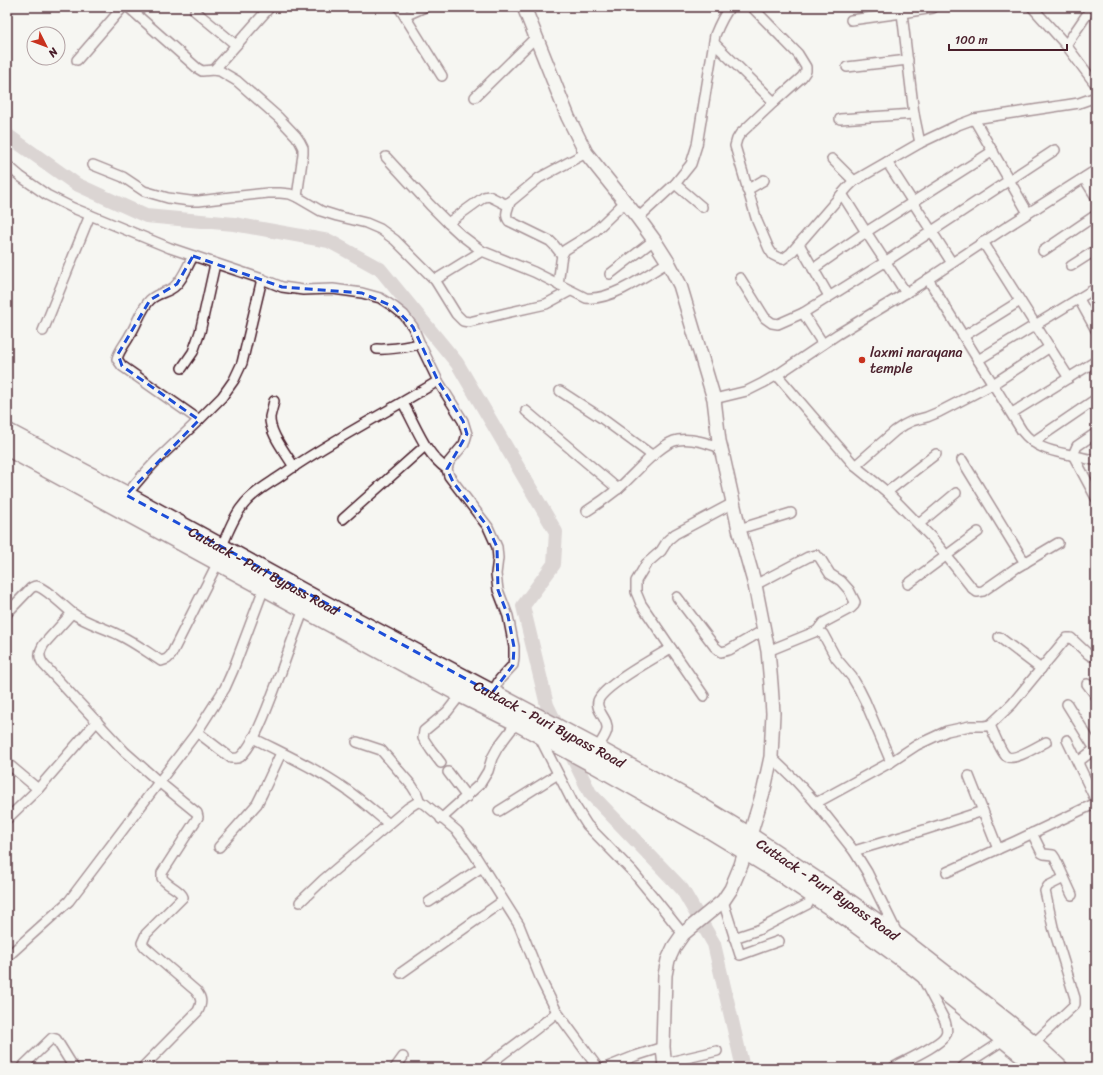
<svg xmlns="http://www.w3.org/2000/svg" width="1103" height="1075" font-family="Sriracha,sans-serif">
	<rect width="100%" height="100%" fill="#f6f6f2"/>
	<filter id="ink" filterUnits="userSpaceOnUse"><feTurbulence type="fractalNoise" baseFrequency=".025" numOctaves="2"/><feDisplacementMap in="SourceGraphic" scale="8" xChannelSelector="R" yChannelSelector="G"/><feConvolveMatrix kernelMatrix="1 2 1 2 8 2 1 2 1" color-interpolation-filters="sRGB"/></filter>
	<g filter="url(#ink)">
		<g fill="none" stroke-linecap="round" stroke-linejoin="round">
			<polyline stroke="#bbadae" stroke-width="14" points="7,135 76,184 146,216 234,224 329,241 380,269 457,363 556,532 554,564 523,606 547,705 590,793 682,889 714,944 743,1068"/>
			<g stroke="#4a1f2b" stroke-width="12">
				<g id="street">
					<polyline points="128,7 197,68 202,71 214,70 220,71 237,81 279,118 296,136 300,142 303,148 303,154 297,197"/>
					<polyline points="399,7 442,76"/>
					<polyline points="752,7 798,54 806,67 806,71 802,77 774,102 740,134 737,139 735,146 757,221 769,249 773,255 777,257 783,259 791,253 848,187 854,181 920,143 958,125 974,119 1079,103 1096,97"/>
					<polyline points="1032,7 1066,45 1096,85"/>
					<polyline points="195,11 236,45"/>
					<polyline points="902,13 914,114 920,143"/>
					<polyline points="405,16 425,7"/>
					<polyline points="851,20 902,13 933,8"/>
					<polyline points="714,43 774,102"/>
					<polyline points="1066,45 1092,7"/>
					<polyline points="77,60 123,7"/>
					<polyline points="847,67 908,60"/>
					<polyline points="214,70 270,7"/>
					<polyline points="475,97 536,37"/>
					<polyline points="840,119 914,114"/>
					<polyline points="974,119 1028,213"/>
					<path d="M386,157l44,48 18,18 13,12 21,16 52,21 52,26c25,3 61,-23 82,-36"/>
					<polyline points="832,159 854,181"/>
					<polyline points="887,162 952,263"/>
					<polyline points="7,165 21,177 47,195 73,208 170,248 262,279 282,287 303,290 333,289 362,293 380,298 394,307 404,315 413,327 420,344 438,381 463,421 467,434 464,444 449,462 447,469 449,476 488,527 497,547 498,558 496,574 498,590 508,616 514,647 514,657 513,665 500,679 492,693"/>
					<polyline points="93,165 123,177 144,191 168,198 190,201 199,201 231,197 268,193 280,193 290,194 297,197 321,211 337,216 366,223 380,229 395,240 435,280 456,314 463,321 469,322 506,313 546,304 570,291"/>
					<polyline points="1084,178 1096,197"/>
					<polyline points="675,184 702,207"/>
					<polyline points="747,190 764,180"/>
					<polyline points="842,194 866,232 906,293"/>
					<path d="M510,202c-2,7 -6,13 -1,19l41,20 4,4 8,10"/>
					<path d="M638,218l37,-34 16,-20 6,-19 18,-110c4,-10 8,-19 15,-28"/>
					<polyline points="448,223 484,197 489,196 505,204 510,202 539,178 586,153"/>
					<polyline points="983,242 1069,378"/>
					<polyline points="799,244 829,296"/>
					<polyline points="1043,251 1096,215"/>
					<path d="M193,256c-5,9 -12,28 -22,33 -7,4 -15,5 -21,11 -9,9 -13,24 -20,35 -4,8 -11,15 -13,24l5,7 77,54"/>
					<polyline points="1071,266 1096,250"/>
					<polyline points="813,269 866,232 993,151"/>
					<polyline points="610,274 654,240"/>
					<polyline points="740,278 765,318 772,323 778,324 803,313 885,262 1055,150"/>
					<path d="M928,279l94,152c15,19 31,20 53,25 7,1 14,4 21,4"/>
					<polyline points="435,280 482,251"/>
					<polyline points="558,285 561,261 562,255 565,250 594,232 625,202"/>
					<polyline points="1079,299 1096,330"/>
					<polyline points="803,313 823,344"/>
					<polyline points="43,331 90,215"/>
					<polyline points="964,336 1020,301"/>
					<path d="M377,349c16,1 27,-2 43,-5"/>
					<polyline points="978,360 1096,288"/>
					<polyline points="182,368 193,352 200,332 215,264"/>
					<polyline points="777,375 855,466 887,492 933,539 972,588 977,592 983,591 1016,568 1058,543"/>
					<polyline points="560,391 600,417 653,456"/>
					<polyline points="714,399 747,391 763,383 777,375 838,334 919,285 1005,228 1096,170"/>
					<path d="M274,401c-1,5 -3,11 -4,16 -1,16 16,36 24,50"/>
					<path d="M403,403c13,23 22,51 44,66"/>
					<polyline points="526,411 618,489"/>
					<polyline points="1012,413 1096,361"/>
					<polyline points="1096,433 1077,446 1073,455 1096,498"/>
					<polyline points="1033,442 1096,399"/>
					<polyline points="962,460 1025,563"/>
					<polyline points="855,466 895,431 904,425 912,421 927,417 939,412 993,384 1050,347"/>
					<polyline points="887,492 936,454"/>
					<polyline points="126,495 143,475 156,461 199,420 222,397 234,380 242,363 262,279"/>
					<path d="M587,511c11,-7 22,-15 32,-23 14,-12 42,-46 59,-48 15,-2 29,3 43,8"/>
					<polyline points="343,519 425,446"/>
					<polyline points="919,524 956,493"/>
					<polyline points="739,529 791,513"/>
					<path d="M221,548c7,-15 13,-33 24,-45 10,-12 24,-19 37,-28 49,-35 104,-62 156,-94"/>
					<polyline points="908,584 978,532"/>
					<polyline points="755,585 808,557 816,555 820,558 830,574 841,581 849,590 855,602 854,605 851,608 823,623 817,631"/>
					<polyline points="677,597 715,647 721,652 729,650 764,630"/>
					<path d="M7,613l24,-25c2,-1 3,-2 5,-2 8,1 28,20 35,26 14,11 32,15 48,23 15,7 28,17 42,26l6,-2 4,-4 47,-93"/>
					<path d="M72,613l-28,31c-5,8 -6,13 0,21l81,87 34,30 38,31 1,4 -36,56v5c5,8 18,11 21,19l-37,37 -4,9 3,4 51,44c6,7 6,12 2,20l-56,57"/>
					<polyline points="999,637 1041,669"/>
					<polyline points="768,651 817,631 823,634 836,658 852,677 859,689 865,701 891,762"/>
					<polyline points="1087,684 1096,696"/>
					<polyline points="704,696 671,648 641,604 636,592 636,581 642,571 646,564 661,551 668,540 675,534 733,503"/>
					<polyline points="1067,704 1095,749"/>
					<path d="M990,725c3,7 11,27 16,31 7,6 32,-10 40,-14"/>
					<path d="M197,732l34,26c3,0 6,1 9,-1 16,-13 33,-65 41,-85 7,-21 15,-42 23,-63"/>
					<polyline points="539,736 573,803 587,825 633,872 656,900 683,934"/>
					<path d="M253,738c35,18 71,34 102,58 12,9 23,19 34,28"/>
					<polyline points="1067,740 1096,801"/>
					<polyline points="357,742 381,750 412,786 417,794 420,802"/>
					<path d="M597,749c3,-6 9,-13 10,-19 2,-11 -12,-19 -9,-29 5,-15 58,-44 73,-53"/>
					<polyline points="771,757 796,781 816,803 854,851 867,872 897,933"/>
					<polyline points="1078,762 1096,748"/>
					<polyline points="7,763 38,789"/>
					<polyline points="441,763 431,750 423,738 424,731 447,712 461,694"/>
					<polyline points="448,772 467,797"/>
					<polyline points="969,776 998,849"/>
					<polyline points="816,803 891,762 917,745 947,731 970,726 985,726 990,725 1012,704 1063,642 1067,638 1071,638 1088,654 1091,656 1096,654"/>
					<polyline points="499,811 558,774"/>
					<polyline points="7,819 38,789 97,721"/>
					<polyline points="441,819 480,784 488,771 492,758 498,747 517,722"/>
					<polyline points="1032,833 1042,853 1044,854 1053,855 1055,858 1072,895"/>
					<polyline points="219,847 257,804 262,794 281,753"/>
					<polyline points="854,851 924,830 983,811"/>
					<polyline points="947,872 1016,841 1096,803"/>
					<polyline points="723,901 740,955 779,941"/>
					<polyline points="300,902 323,880 408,808 416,803 420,802 425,804 457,831 471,849 519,925 542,982 557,1012 598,1068"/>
					<polyline points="429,902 482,867"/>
					<polyline points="734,938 758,930 808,904"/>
					<polyline points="7,957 69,901 197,732 225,688 233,670 264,588"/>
					<polyline points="401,973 503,901"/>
					<polyline points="1033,1044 1072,1007 1075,1004 1075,998 1053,927 1045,891 1048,886 1064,878"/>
					<polyline points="665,1063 717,1051"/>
					<path d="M894,1067c11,-6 49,-23 52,-33 2,-4 0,-9 -1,-13l-22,-42"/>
					<polyline points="21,1068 52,1038 56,1039 74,1068"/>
					<polyline points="395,1068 403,1057"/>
					<path d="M485,1068c23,-19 49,-36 72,-56"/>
					<polyline points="605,1068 635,1056 663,1047"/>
					<polyline points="962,1068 965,1065 1005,1039"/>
				</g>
			</g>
			<g stroke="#4a1f2b" stroke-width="16">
				<polyline id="secondary" points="524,7 568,117 586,153 638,218 654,240 668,262 680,285 714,399 719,441 723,457 739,529 755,585 768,651 771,684 773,713 771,757 764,789 741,865 731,889 723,901 683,934 674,947 668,960 665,975 663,1047 665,1068"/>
			</g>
			<g stroke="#4a1f2b" stroke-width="20">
				<g id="highway">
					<path id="s1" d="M7,432l119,63 200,110 271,144 103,57 51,31 87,58 62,44 109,85 24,20 26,24"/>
					<polyline points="7,447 461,694 517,722 598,766 709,829 778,871 846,917 917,969 1040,1068"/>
				</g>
			</g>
			<use href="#street" stroke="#f6f6f2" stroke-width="9"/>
			<use href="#secondary" stroke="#f6f6f2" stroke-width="13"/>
			<use href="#highway" stroke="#f6f6f2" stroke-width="17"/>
		</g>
	</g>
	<path d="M0 0H1103V1075H0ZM193,256l89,31 80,6 32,14 19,20 25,54 25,40 4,13 -20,35 6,13 35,45 9,20 1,43 10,26 6,31 -1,18 -21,28 -366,-198 73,-75 -77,-54 -4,-12 32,-54 27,-16z" fill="#f6f6f2" fill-opacity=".55" fill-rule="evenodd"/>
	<path fill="none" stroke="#1d4ed8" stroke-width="3" stroke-dasharray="8 5" stroke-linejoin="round" d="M193,256l89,31 80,6 32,14 19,20 25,54 25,40 4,13 -20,35 6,13 35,45 9,20 1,43 10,26 6,31 -1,18 -21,28 -366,-198 73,-75 -77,-54 -4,-12 32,-54 27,-16z"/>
	<circle fill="#c8321e" stroke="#f6f6f2" stroke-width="1.5" cx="862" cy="360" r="4"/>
	<g text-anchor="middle" stroke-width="3" stroke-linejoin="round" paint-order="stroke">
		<g font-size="14" fill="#4a1f2b" stroke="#f6f6f2" text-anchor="start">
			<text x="870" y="357">laxmi narayana<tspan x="870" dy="16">temple</tspan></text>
		</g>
		<g font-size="14" fill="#4a1f2b" stroke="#f6f6f2">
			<text dy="5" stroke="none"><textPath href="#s1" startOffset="292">Cuttack - Puri Bypass Road</textPath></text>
			<text dy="5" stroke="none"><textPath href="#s1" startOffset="616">Cuttack - Puri Bypass Road</textPath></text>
			<text dy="5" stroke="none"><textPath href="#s1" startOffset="940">Cuttack - Puri Bypass Road</textPath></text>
		</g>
	</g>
	<rect width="1103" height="1075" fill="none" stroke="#f6f6f2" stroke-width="24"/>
	<rect x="12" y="12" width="1079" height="1051" fill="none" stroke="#4a1f2b" stroke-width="1.5" filter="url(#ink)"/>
	<g transform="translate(46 46) rotate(132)"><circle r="19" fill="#f6f6f2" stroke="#b1a0a2"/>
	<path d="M0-3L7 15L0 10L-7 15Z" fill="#c8321e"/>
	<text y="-6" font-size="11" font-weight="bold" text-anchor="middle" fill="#4a1f2b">N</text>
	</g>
	<path d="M949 44v6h118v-6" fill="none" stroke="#4a1f2b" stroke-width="2"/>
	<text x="955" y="44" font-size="12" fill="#4a1f2b" stroke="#f6f6f2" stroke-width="3" paint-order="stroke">100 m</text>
</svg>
